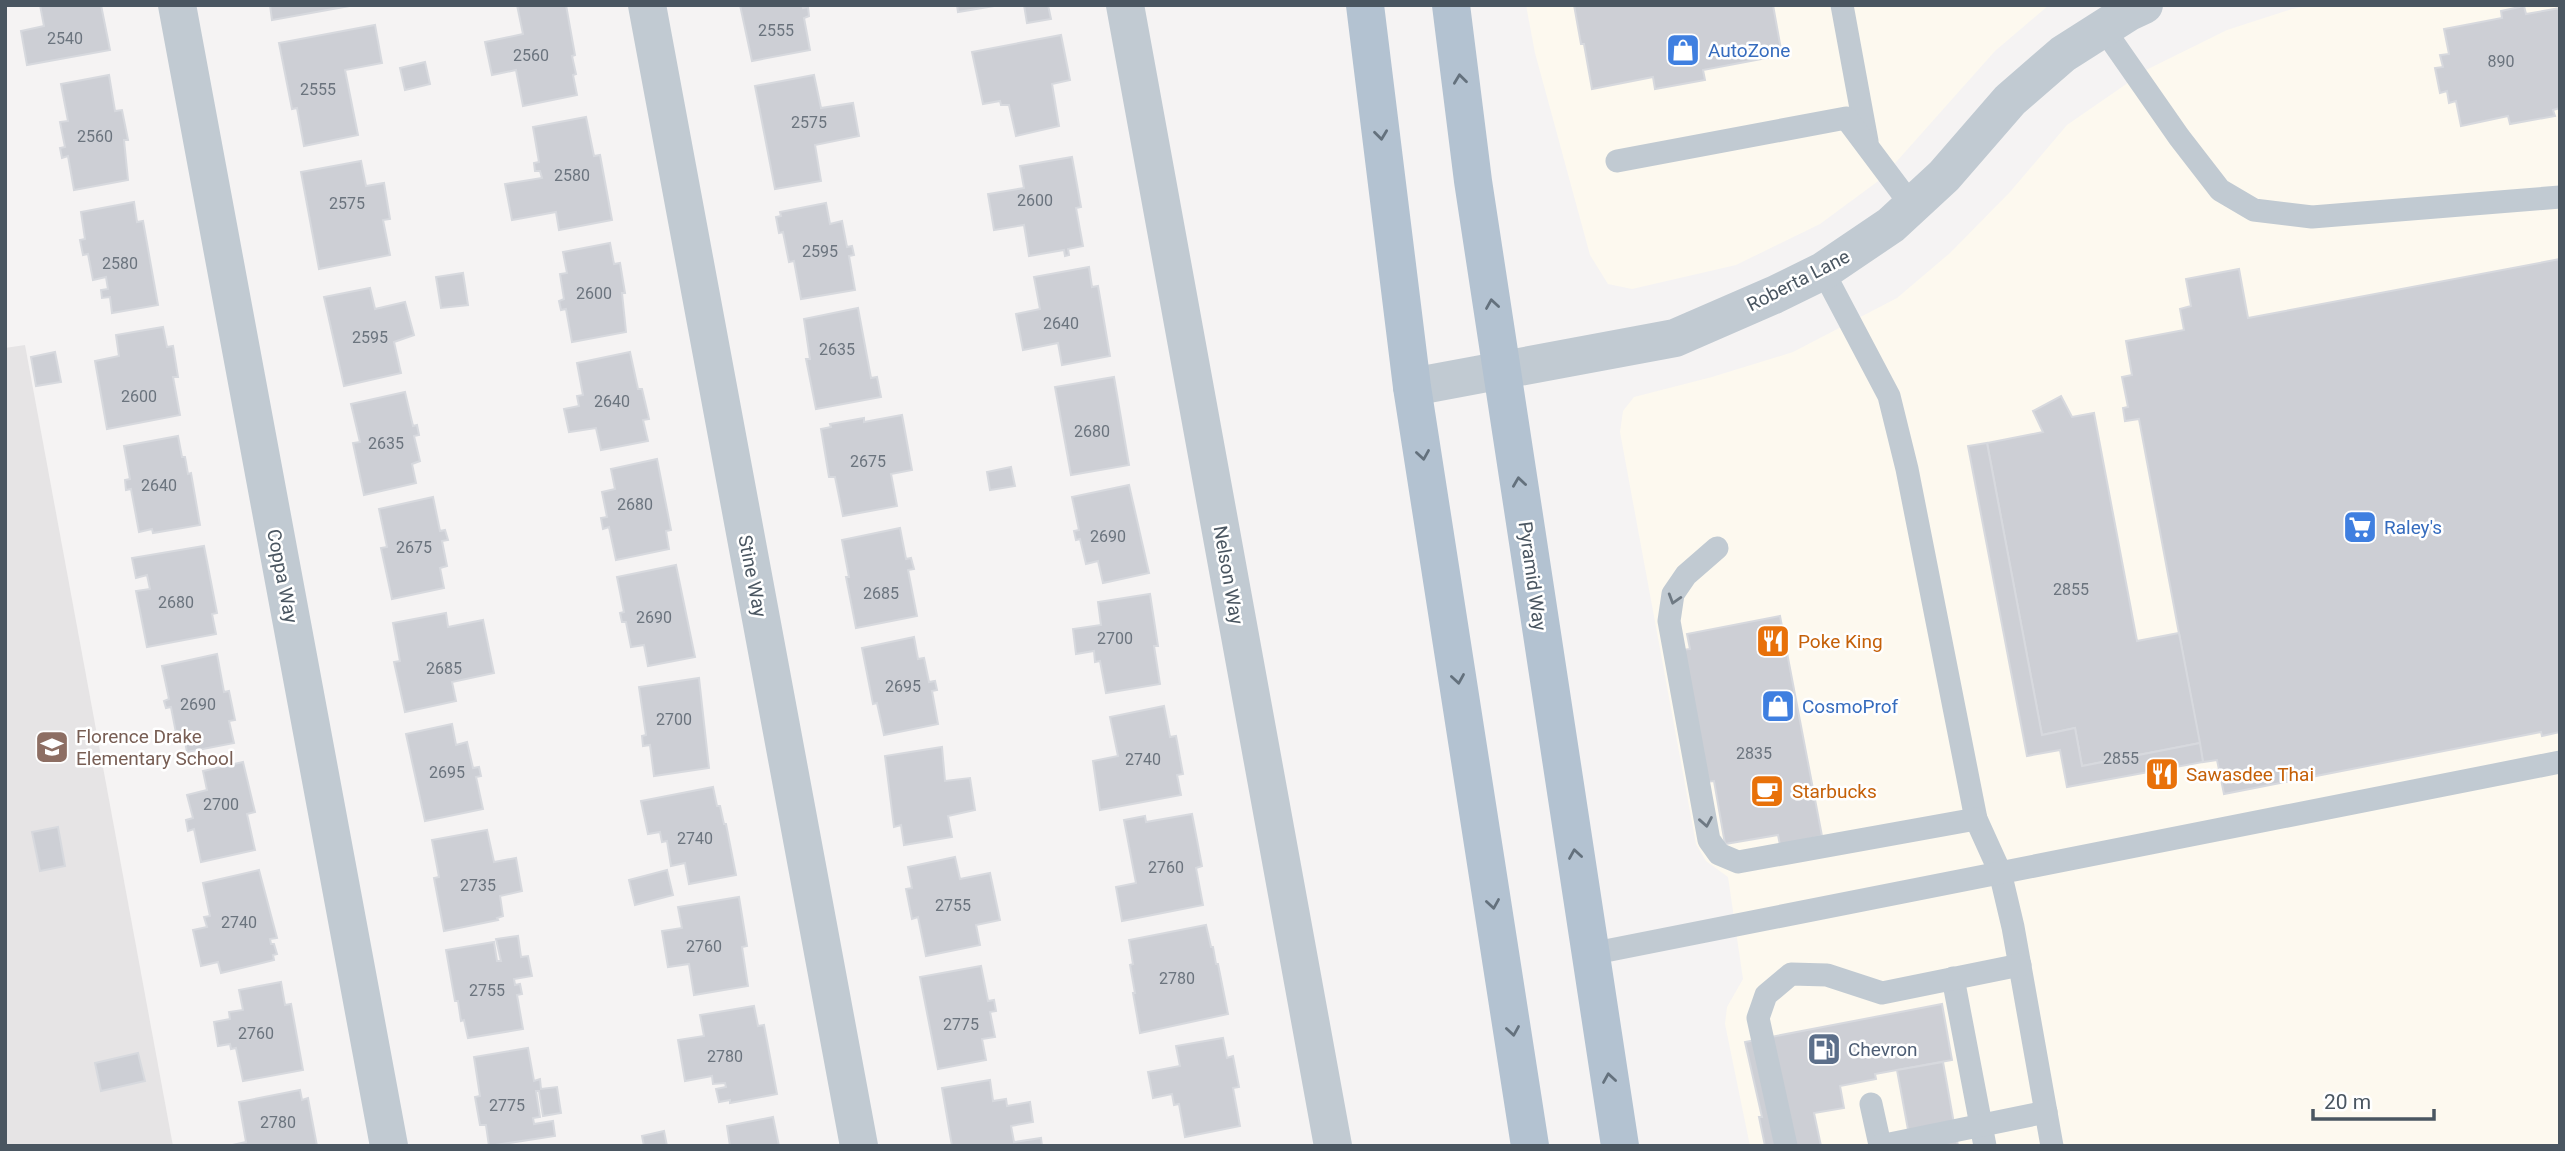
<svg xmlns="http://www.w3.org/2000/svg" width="2565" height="1151" font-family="Roboto,sans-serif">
	<rect width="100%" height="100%" fill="#f5f3f3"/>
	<g fill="#fdf9ef">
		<polygon points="1526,5 2049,5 1995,51 1881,179 1820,224 1736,265 1632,289 1608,284 1590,255 1535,53"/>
		<polygon points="2313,5 2560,5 2560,1146 1750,1146 1725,1024 1727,1007 1743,979 1728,877 1706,861 1696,844 1620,432 1623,411 1634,397 1712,377 1793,352 1897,298 1950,253 2010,192 2067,125 2148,69 2227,30 2292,9"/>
	</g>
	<polygon fill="#e6e4e5" points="25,345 173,1146 5,1146 5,348"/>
	<g fill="#cdcfd5" stroke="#d7d9de" stroke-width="2">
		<polygon points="40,5 101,5 110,50 27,65 21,31 44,26"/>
		<polygon points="270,5 355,5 272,20"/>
		<polygon points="517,5 566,5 575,55 572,56 576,74 573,75 577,95 523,106 516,70 492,75 485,42 523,34"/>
		<polygon points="740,5 802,5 803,8 808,7 809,16 804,18 810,50 752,61"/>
		<polygon points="957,5 1000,5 958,12"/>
		<polygon points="1024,5 1048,5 1051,19 1027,23"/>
		<polygon points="1574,5 1773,5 1782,55 1703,70 1705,80 1655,89 1653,77 1592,89 1584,44 1581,44"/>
		<polygon points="2524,6 2526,14 2560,8 2560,108 2553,110 2555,116 2510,124 2508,116 2461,126 2456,101 2449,103 2447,91 2440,93 2435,68 2443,67 2440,55 2449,54 2444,29 2502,18 2501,11"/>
		<polygon points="375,25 382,63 345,70 358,135 304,146 297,108 292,109 279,43"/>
		<polygon points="1061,35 1070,80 1052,84 1059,126 1016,136 1009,105 1001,105 1000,101 983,104 972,52"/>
		<polygon points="425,62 430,84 405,90 400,68"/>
		<polygon points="109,75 115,111 122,110 128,140 124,140 128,180 74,190 68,156 62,158 60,148 65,147 60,122 68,121 61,84"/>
		<polygon points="814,75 821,108 853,103 859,136 815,145 821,181 775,189 755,86"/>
		<polygon points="586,117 594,156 600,155 612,220 559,230 556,212 512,220 505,184 542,178 540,171 535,171 534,163 539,162 533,127"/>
		<polygon points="1072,157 1081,207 1076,208 1083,246 1068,249 1069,255 1065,256 1064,250 1029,256 1024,225 994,230 988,194 1024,188 1020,166"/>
		<polygon points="361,161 366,186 384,183 390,219 383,220 390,255 319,269 301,172"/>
		<polygon points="134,202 137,222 143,221 158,305 112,313 110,297 102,298 101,290 108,289 106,277 93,280 88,254 83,255 80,240 85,239 81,212"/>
		<polygon points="826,203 830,224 842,221 847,247 852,246 854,255 849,256 855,290 801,299 794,261 789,262 783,232 779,233 776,217 781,216 780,212"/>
		<polygon points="610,243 614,264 620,263 625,293 622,293 626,332 572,342 566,309 561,310 559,301 564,299 560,274 567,273 563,252"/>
		<polygon points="2560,259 2560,732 2542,736 2541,732 2224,794 2217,760 2203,762 2139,419 2125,421 2123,408 2128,407 2122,377 2132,375 2126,341 2184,330 2180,309 2191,306 2186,279 2239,269 2248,318"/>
		<polygon points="1089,267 1092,287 1098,286 1110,356 1062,365 1058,343 1023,350 1016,314 1040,309 1034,277"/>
		<polygon points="463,273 468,305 441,308 436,277"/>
		<polygon points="370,288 375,309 405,302 414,335 394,342 401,373 344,386 324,297"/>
		<polygon points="858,308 871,378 877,377 881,397 816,409 806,359 810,359 804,319"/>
		<polygon points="163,327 167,347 173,346 178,377 173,377 180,415 107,429 95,361 119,356 116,335"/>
		<polygon points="55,352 61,382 36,386 31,357"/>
		<polygon points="630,352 638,389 642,389 649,419 643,420 648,441 601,450 596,428 569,432 564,409 579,406 577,396 583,395 577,363"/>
		<polygon points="1114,377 1129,465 1071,475 1055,387"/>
		<polygon points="405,392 413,426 417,425 419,435 414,436 420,461 412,464 416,483 364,495 353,443 360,442 351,404"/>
		<polygon points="2061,396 2072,417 2094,413 2137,641 2179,633 2200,743 2082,766 2075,728 2042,735 1987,443 2043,432 2033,411"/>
		<polygon points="902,415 912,470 891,474 897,506 843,516 835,477 829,477 821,429 831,427 830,424 864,418 864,422"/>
		<polygon points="178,436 182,457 185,457 188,474 191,473 200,525 153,533 152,529 139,532 131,489 126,490 125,480 130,479 124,446"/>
		<polygon points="1987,443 2042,735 2075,728 2082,766 2200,743 2203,762 2067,787 2060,750 2027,756 1968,446"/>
		<polygon points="657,459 671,530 666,531 669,549 616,560 609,527 603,529 601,518 607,517 602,492 615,489 611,469"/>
		<polygon points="1011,467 1015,486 990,490 987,472"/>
		<polygon points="1129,485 1149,573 1103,583 1098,561 1086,564 1080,539 1076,540 1074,531 1079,530 1072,497"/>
		<polygon points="433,497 440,531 445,530 448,540 442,541 447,566 440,568 444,588 392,599 381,548 387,547 379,509"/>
		<polygon points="900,528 906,559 911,558 914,569 908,570 917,616 856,628 846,577 849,577 842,540"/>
		<polygon points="204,546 217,613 212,614 216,634 147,647 136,591 150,589 147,575 136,578 132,558"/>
		<polygon points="676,565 695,657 648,666 644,645 631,647 626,622 622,622 620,613 624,612 617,577"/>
		<polygon points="1150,594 1158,646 1154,646 1160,684 1106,693 1100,661 1095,662 1094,651 1076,654 1073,629 1101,625 1098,602"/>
		<polygon points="446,613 448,627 483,620 494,673 452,682 456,701 405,712 394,662 400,661 393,623"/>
		<polygon points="1780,616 1822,836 1780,845 1778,835 1725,844 1714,781 1706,782 1682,650 1690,649 1687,634"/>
		<polygon points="914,637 918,659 924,658 929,682 935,681 937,690 932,691 938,724 884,735 877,703 873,704 862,648"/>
		<polygon points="217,654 224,692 229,691 235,720 229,721 234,743 187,752 184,736 179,737 178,733 176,733 171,707 166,708 164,701 169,699 162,666"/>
		<polygon points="699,678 709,768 654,776 650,745 643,746 642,736 646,735 639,687"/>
		<polygon points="1164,706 1170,737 1176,736 1183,774 1177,775 1181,795 1100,810 1093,761 1118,756 1110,717"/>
		<polygon points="452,724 456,745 467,742 473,768 479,767 481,776 476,777 483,809 425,821 406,734"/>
		<polygon points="942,747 945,781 970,778 975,810 948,816 952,837 904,845 901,825 894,827 885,756"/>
		<polygon points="243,762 255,812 247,814 255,850 201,862 194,829 188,831 186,820 193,818 187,795 207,790 203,771"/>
		<polygon points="713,787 717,806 720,806 724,824 726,824 736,875 689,884 685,863 671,866 667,841 662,842 660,832 648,834 641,801"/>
		<polygon points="1192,814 1202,866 1196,868 1203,905 1122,921 1116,887 1136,883 1124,820 1145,816 1146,822"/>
		<polygon points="58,827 65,866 40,871 32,832"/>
		<polygon points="487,830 494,862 516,858 522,891 500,896 503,916 497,918 498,920 444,931 434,878 439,877 432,840"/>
		<polygon points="955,857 960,879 990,873 1000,920 976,925 980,945 926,956 918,917 912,919 906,889 912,888 908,867"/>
		<polygon points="259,870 277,938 270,939 271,944 274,944 277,954 273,955 274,960 221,973 218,962 201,966 193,930 207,927 204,917 210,916 203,883"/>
		<polygon points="667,870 673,895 635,905 629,880"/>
		<polygon points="739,897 747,946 742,947 748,986 694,995 689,964 668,967 662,931 682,928 678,907"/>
		<polygon points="1206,925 1211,947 1213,947 1216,964 1218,964 1228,1014 1140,1033 1133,993 1135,993 1130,965 1133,964 1129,940"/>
		<polygon points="518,936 521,957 528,956 532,976 514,979 515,985 520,984 522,994 517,995 523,1029 468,1038 464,1020 461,1021 458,1001 455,1001 446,950 494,942 497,961 501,961 496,939"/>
		<polygon points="981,966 988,1001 994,1000 996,1011 990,1012 995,1037 982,1039 986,1060 938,1069 920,977"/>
		<polygon points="281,982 285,1005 291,1004 303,1070 243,1081 236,1048 231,1049 230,1044 218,1046 214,1022 230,1019 229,1012 243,1010 239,990"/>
		<polygon points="1942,1004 1952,1060 1875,1074 1876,1079 1840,1086 1844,1108 1814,1113 1821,1146 1765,1146 1759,1117 1762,1117 1745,1042"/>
		<polygon points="754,1006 758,1026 764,1025 777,1094 730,1103 730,1100 719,1102 716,1089 726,1087 725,1083 713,1084 712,1076 685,1081 678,1040 704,1036 700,1015"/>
		<polygon points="1223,1038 1227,1058 1233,1056 1239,1087 1233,1088 1240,1126 1185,1137 1179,1104 1174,1105 1172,1094 1153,1098 1148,1072 1180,1066 1176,1046"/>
		<polygon points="528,1048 534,1081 540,1079 541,1089 557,1087 561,1113 543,1116 539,1091 536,1091 540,1117 533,1118 534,1124 553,1121 555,1136 489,1146 486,1125 480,1125 475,1097 480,1096 474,1057"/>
		<polygon points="138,1053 145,1081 101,1091 95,1063"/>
		<polygon points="1943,1062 1958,1146 1911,1146 1897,1070"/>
		<polygon points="990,1080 993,1101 1006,1099 1007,1106 1030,1102 1033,1122 1011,1126 1014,1142 1041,1138 1042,1146 952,1146 942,1088"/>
		<polygon points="300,1090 302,1100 308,1098 317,1146 228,1146 246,1142 239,1102"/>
		<polygon points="773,1117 779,1146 730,1146 727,1126"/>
		<polygon points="664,1131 667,1146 644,1146 642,1136"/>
	</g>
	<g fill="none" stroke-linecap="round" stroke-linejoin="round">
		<g stroke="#c1cad2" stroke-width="23">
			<polyline points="1842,5 1867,141"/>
			<polyline points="2103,28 2179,137 2220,190 2254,210 2312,217 2560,197"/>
			<polyline points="1617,161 1846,118 1912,206"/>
			<polyline points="1823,271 1889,396 1907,469 1976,819 2000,872 2013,927 2052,1146"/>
			<polyline points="1717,548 1686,575 1673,594 1669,621 1709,840 1719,854 1738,862 1976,819"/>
			<polyline points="1590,954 2560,762"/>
			<polyline points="1953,978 1985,1146"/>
			<polyline points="1871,1104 1880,1145"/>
			<polyline points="1786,1146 1758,1018 1766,995 1791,974 1827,975 1882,993 2020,965"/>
			<polyline points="1880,1146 2046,1112"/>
		</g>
		<g stroke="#c1cad2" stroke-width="38">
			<polyline points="177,5 389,1146"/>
			<polyline points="647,5 859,1146"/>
			<polyline points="1125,5 1333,1146"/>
			<polyline points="1412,387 1675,338 1774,295 1823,271 1891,225 1944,176 2010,100 2063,54 2129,12 2144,5"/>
		</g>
		<g stroke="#b3c2d1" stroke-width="38">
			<polyline points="1365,5 1412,387 1530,1146"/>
			<polyline points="1451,5 1473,181 1620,1146"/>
		</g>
	</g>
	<defs><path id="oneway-chevron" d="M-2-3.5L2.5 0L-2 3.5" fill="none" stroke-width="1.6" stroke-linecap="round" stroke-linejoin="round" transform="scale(1.75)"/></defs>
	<g stroke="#64717d">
		<use href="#oneway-chevron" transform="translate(1460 79) rotate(-97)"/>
		<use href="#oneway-chevron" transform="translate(1381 135) rotate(83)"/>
		<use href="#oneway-chevron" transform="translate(1492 304) rotate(-99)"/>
		<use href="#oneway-chevron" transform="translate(1423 455) rotate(81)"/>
		<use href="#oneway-chevron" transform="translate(1519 482) rotate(-98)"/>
		<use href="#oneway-chevron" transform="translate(1458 679) rotate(81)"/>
		<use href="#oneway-chevron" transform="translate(1575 854) rotate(-99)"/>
		<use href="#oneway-chevron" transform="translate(1493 904) rotate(81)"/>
		<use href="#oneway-chevron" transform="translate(1513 1031) rotate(81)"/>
		<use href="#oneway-chevron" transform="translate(1609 1078) rotate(-99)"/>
	</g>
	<g stroke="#6e7983">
		<use href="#oneway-chevron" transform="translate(1674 599) rotate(107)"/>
		<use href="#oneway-chevron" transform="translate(1706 822) rotate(80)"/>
	</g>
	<defs>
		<g id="shop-square" transform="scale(1.75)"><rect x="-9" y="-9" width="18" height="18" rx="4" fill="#3f7fe0" stroke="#fff"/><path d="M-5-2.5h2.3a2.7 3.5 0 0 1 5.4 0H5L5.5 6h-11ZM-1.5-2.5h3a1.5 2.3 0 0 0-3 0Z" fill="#fff"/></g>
		<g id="supermarket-square" transform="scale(1.75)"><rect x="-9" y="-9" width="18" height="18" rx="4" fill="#3f7fe0" stroke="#fff"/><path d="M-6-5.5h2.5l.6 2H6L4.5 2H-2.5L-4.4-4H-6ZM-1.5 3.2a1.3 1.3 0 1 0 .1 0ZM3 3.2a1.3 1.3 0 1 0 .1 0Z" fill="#fff"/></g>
		<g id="restaurant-square" transform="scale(1.75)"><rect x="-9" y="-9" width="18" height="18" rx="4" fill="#e8710a" stroke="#fff"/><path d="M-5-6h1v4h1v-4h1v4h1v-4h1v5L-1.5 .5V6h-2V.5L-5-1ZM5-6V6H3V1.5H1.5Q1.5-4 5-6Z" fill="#fff"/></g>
		<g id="school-square" transform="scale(1.75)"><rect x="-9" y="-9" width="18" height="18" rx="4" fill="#8d6e63" stroke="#fff"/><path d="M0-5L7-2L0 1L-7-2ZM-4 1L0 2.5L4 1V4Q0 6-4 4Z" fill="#fff"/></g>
		<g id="cafe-square" transform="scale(1.75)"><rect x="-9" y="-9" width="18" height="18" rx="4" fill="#e8710a" stroke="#fff"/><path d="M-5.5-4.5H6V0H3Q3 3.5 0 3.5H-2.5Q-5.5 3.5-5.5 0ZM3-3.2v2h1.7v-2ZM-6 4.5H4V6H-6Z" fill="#fff"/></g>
		<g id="fuel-square" transform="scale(1.75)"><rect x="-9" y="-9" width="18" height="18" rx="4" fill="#5c6f8a" stroke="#fff"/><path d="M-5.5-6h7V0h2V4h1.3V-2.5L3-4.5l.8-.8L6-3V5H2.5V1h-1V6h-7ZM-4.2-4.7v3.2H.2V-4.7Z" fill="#fff"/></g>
	</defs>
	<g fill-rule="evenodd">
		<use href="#shop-square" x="1683" y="50"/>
		<use href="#supermarket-square" x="2360" y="527"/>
		<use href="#restaurant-square" x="1773" y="641"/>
		<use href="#shop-square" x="1778" y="706"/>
		<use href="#school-square" x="52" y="747"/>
		<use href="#restaurant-square" x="2162" y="774"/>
		<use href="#cafe-square" x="1767" y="791"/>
		<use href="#fuel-square" x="1824" y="1049"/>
	</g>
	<g text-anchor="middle" stroke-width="5" stroke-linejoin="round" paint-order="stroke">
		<g font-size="16" fill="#6b747e">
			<text x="776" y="36">2555</text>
			<text x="65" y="44">2540</text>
			<text x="531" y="61">2560</text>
			<text x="2501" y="67">890</text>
			<text x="318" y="95">2555</text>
			<text x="809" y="128">2575</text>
			<text x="95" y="142">2560</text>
			<text x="572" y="181">2580</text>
			<text x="1035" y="206">2600</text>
			<text x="347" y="209">2575</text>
			<text x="820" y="257">2595</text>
			<text x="120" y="269">2580</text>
			<text x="594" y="299">2600</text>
			<text x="1061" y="329">2640</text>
			<text x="370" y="343">2595</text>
			<text x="837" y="355">2635</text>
			<text x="139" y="402">2600</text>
			<text x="612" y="407">2640</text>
			<text x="1092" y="437">2680</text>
			<text x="386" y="449">2635</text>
			<text x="868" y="467">2675</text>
			<text x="159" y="491">2640</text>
			<text x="635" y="510">2680</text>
			<text x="1108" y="542">2690</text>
			<text x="414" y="553">2675</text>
			<text x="2071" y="595">2855</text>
			<text x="881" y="599">2685</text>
			<text x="176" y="608">2680</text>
			<text x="654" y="623">2690</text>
			<text x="1115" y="644">2700</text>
			<text x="444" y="674">2685</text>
			<text x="903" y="692">2695</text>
			<text x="198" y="710">2690</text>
			<text x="674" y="725">2700</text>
			<text x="1754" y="759">2835</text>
			<text x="2121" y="764">2855</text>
			<text x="1143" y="765">2740</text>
			<text x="447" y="778">2695</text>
			<text x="221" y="810">2700</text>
			<text x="695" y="844">2740</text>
			<text x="1166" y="873">2760</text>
			<text x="478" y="891">2735</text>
			<text x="953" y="911">2755</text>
			<text x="239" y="928">2740</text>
			<text x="704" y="952">2760</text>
			<text x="1177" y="984">2780</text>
			<text x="487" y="996">2755</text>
			<text x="961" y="1030">2775</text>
			<text x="256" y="1039">2760</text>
			<text x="725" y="1062">2780</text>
			<text x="507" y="1111">2775</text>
			<text x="278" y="1128">2780</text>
		</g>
		<g font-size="19" fill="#366cbe" stroke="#fff" text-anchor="start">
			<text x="1708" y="57">AutoZone</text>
			<text x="2384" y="534">Raley's</text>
			<text x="1802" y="713">CosmoProf</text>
		</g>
		<g font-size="19" fill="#4a5661" stroke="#fff">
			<text transform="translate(1798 280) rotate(-27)" y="7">Roberta Lane</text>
			<text transform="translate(1229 575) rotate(80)" y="7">Nelson Way</text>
			<text transform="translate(283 576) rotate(79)" y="7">Coppa Way</text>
			<text transform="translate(753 576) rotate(79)" y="7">Stine Way</text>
			<text transform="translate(1533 576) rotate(82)" y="7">Pyramid Way</text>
		</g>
		<g font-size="19" fill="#c56008" stroke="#fff" text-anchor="start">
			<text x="1798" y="648">Poke King</text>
			<text x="2186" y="781">Sawasdee Thai</text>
			<text x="1792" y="798">Starbucks</text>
		</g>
		<g font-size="19" fill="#785e54" stroke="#fff" text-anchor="start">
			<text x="76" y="743">Florence Drake<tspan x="76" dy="22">Elementary School</tspan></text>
		</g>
		<g font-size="19" fill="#4e5e75" stroke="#fff" text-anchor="start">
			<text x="1848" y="1056">Chevron</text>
		</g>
	</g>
	<rect width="2565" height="1151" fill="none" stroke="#4a5661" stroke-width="14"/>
	<path d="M2313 1109v10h121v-10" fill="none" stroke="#4a5661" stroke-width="3.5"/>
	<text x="2324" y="1109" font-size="21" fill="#4a5661" stroke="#ffffff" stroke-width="5" paint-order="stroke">20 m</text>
</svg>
